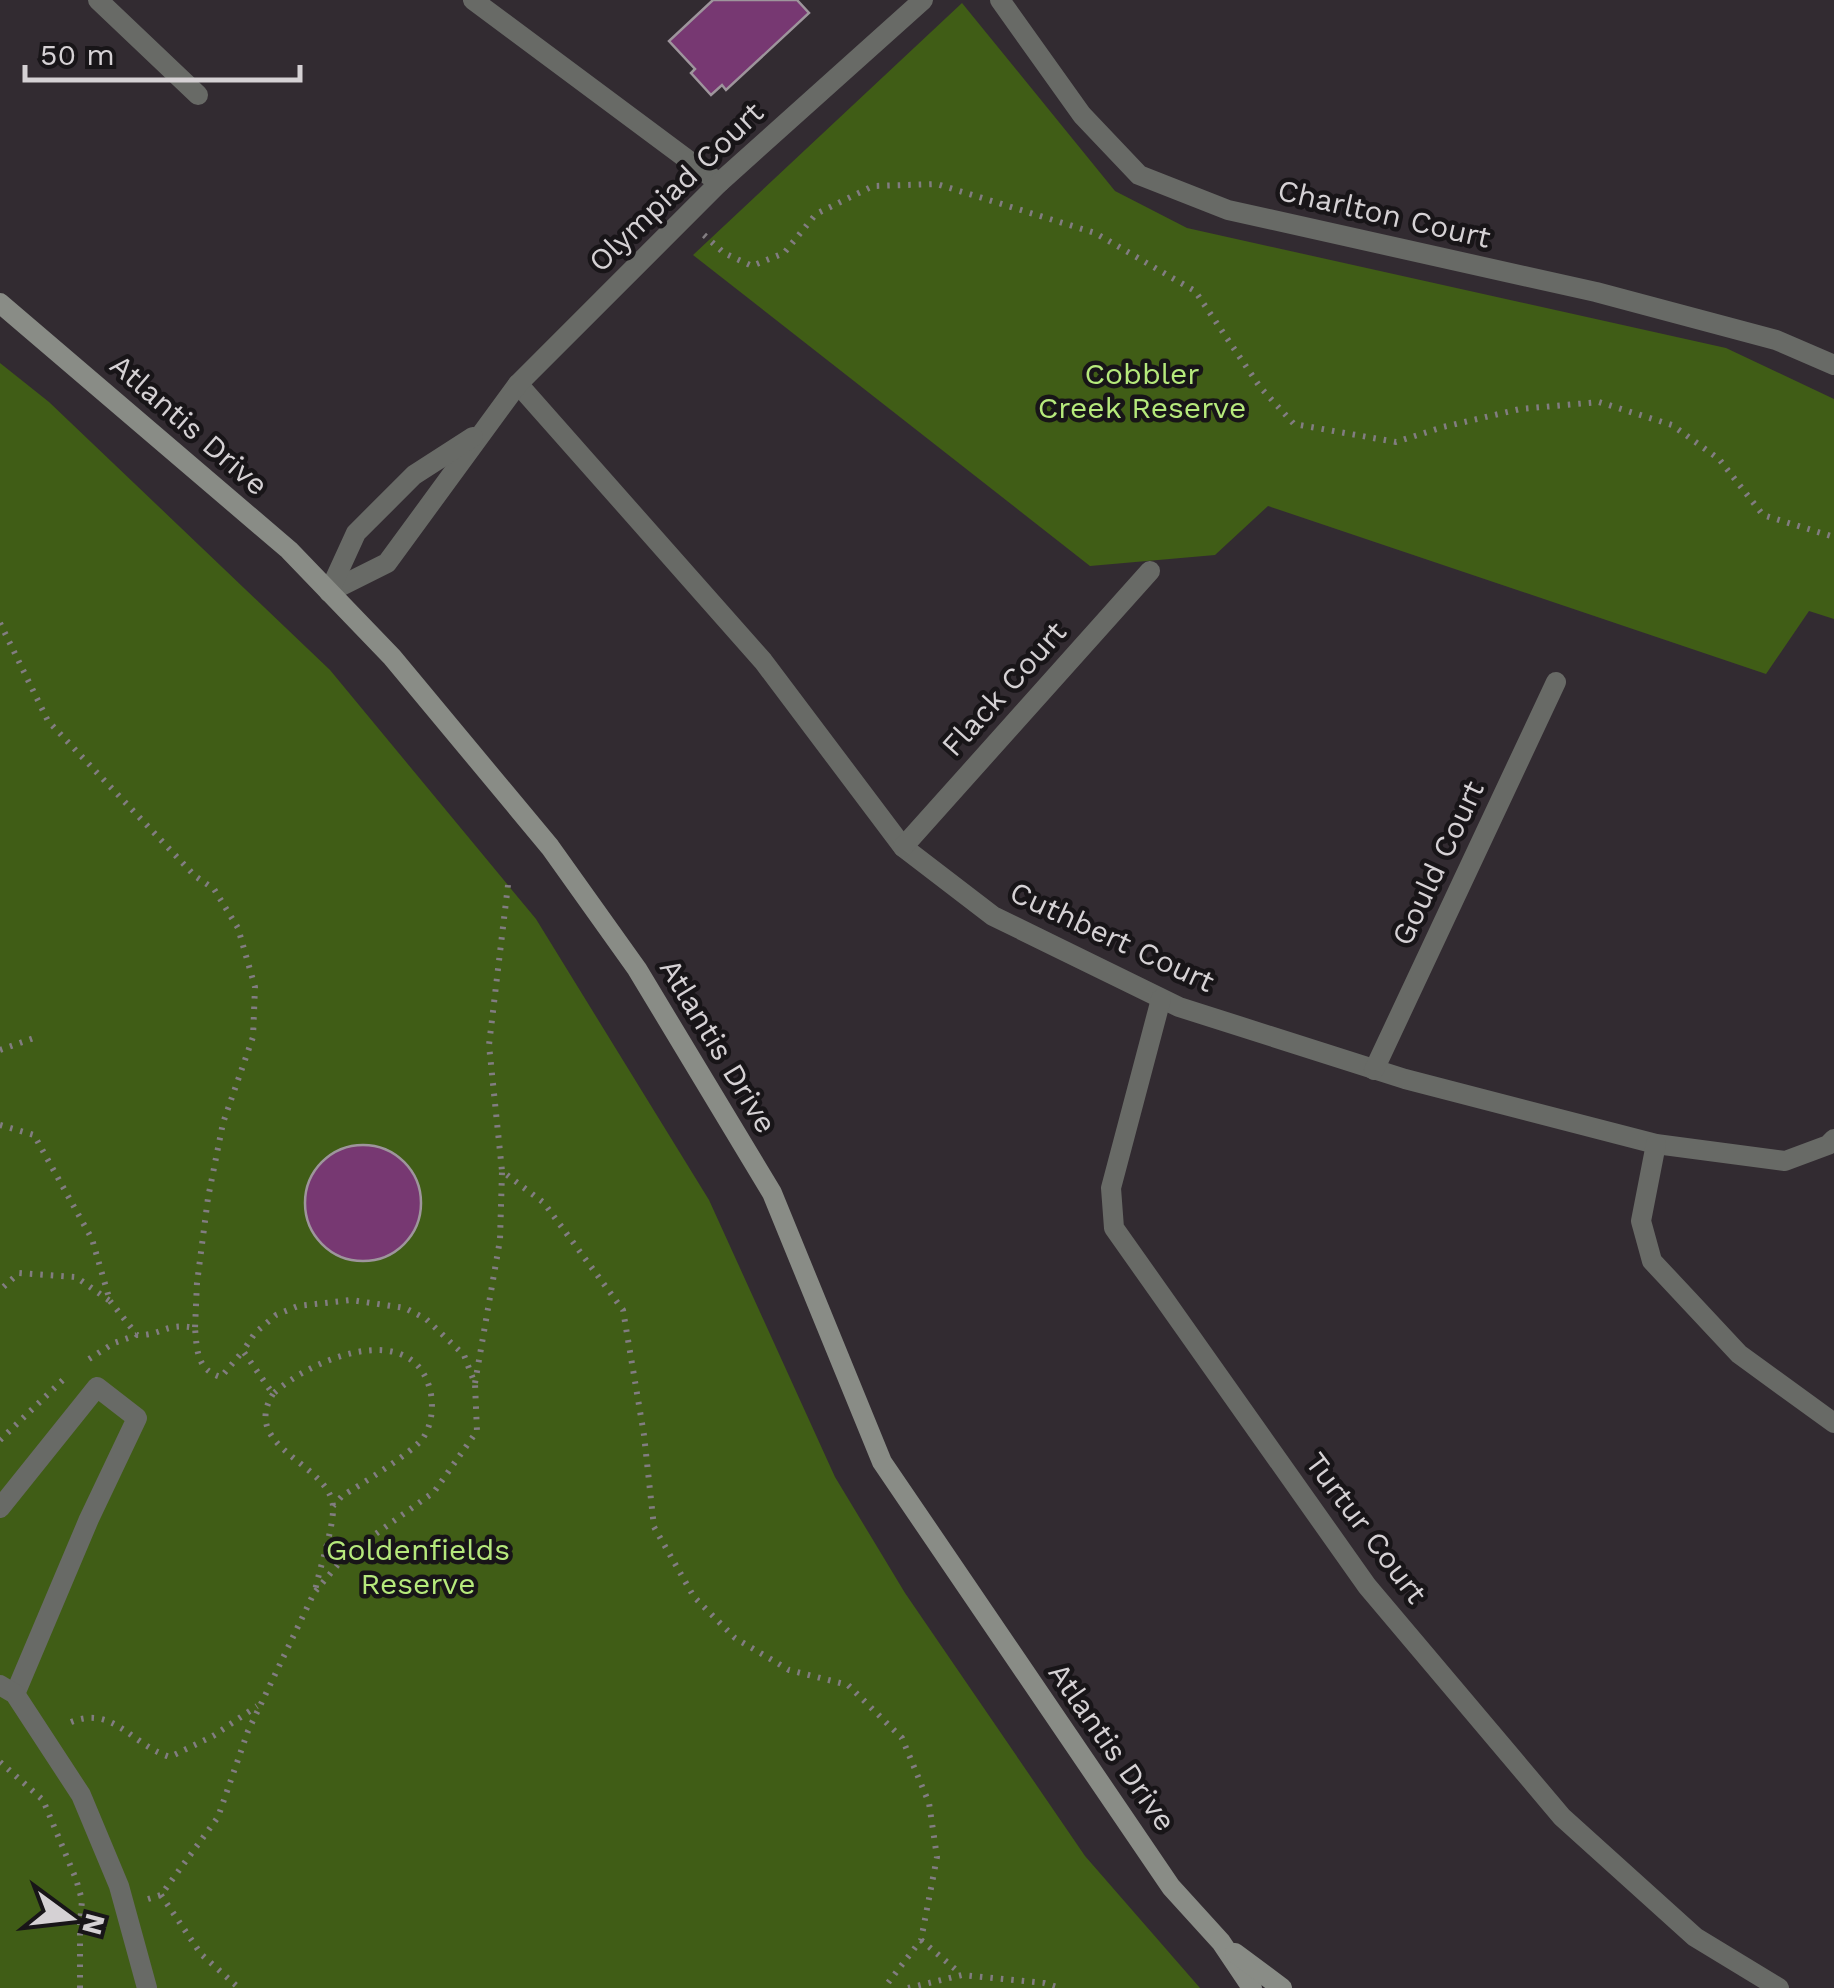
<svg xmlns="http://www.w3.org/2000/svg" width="1834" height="1988" font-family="'Work Sans',sans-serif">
	<rect width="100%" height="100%" fill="#322b31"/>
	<g fill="#405d16">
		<polygon points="962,3 1115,191 1187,228 1726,348 1834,399 1834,619 1809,611 1766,674 1268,506 1215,555 1090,566 693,255"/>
		<polygon points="0,363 49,402 330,670 536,919 709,1200 835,1477 905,1593 1085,1856 1200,1988 0,1988"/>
	</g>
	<g fill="#773872" stroke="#9e959c" stroke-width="2.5">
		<polygon points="713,0 797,0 809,13 726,90 722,85 711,95 691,73 695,69 669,41"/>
		<circle cx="363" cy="1203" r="58"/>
	</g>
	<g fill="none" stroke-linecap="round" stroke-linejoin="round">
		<g stroke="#827d81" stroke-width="6" stroke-dasharray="2.5 8" stroke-linecap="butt">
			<polyline points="704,235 724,253 752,266 784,253 816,214 873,186 937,184 1095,233 1195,291 1260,387 1294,424 1396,442 1443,427 1520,409 1599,402 1672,425 1719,459 1763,515 1834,537"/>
			<polyline points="0,623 48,721 195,876 214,889 238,928 255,987 253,1037 223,1123 208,1198 197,1283 195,1328"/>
			<polyline points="508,885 489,1045 502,1171 544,1203 623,1310 644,1435 654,1527 694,1597 735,1638 789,1670 848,1685 902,1738 929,1803 937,1857 921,1940 884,1988"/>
			<polyline points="0,1050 34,1038"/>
			<polyline points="0,1125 34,1135 92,1239 110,1301 76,1277 19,1273 0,1290"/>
			<path d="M110,1301l27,34c24,1 29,-13 58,-7 2,23 2,42 26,49l22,-26"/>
			<polyline points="89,1359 114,1343 137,1335"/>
			<polyline points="475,1383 500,1240 502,1172"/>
			<path d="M273,1394c-34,54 58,70 60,113 1,20 -14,63 -18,84"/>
			<polyline points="0,1440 67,1376"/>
			<path d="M71,1722c43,-17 60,23 99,35l43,-21 44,-30"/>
			<polyline points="0,1762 43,1800 76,1879 82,1900 80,1924 99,1917"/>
			<polyline points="161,1895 201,1954 239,1988"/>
			<path d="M148,1899l13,-4 57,-78 30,-86 66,-138 31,-37 89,-64 43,-61 -2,-47 -11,-29 -38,-36 -21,-11 -54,-8 -53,6 -22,9 -21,18 -12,18 30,43c36,-34 135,-75 156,-8 5,16 4,37 -6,52 -11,15 -63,47 -81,58l-9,10"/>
			<polyline points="921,1940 961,1974"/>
			<polyline points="80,1988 80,1924"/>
			<polyline points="908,1988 962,1975 1044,1983 1061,1988"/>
		</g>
		<g stroke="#686a66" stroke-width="20">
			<polyline points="0,1508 97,1387 137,1418 89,1519 15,1694"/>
			<polyline points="0,1685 15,1694 81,1795 119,1886 147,1988"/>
		</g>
		<g stroke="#686a66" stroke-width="20">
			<polyline points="98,0 198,95"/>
			<polyline points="473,0 719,183"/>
			<polyline points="1000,0 1082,115 1139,175 1228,210 1596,292 1776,340 1834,365"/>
			<polyline points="518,384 763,661 903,847 993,916 1179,1007 1405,1079 1656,1144 1785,1161 1828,1145 1834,1139"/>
			<polyline points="329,592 387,563 518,384 719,183 923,0"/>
			<polyline points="329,592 356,533 414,475 473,437"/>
			<polyline points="903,847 1150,571"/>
			<polyline points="1161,999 1111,1188 1114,1228 1367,1586 1562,1817 1695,1937 1779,1988"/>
			<polyline points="1374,1070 1556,682"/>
			<polyline points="1656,1144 1641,1221 1652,1261 1739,1354 1834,1423"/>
		</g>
		<g stroke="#898c86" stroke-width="20">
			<polyline points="0,303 289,550 392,657 550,847 637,969 772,1193 882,1462 1171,1887 1221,1942 1252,1988"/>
			<polyline points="1235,1953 1282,1988"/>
		</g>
	</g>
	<g text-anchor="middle" stroke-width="9" stroke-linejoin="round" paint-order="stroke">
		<g font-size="30" fill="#d5d1d4" stroke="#181518">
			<text transform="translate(676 187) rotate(-44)" y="10">Olympiad Court</text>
			<text transform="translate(1384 214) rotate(13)" y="10">Charlton Court</text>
			<text transform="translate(189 425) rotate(41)" y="10">Atlantis Drive</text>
			<text transform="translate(1004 689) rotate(-48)" y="10">Flack Court</text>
			<text transform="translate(1438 863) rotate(-65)" y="10">Gould Court</text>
			<text transform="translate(1112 937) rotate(25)" y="10">Cuthbert Court</text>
			<text transform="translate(718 1046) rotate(59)" y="10">Atlantis Drive</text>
			<text transform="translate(1366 1528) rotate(53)" y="10">Turtur Court</text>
			<text transform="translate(1112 1747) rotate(55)" y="10">Atlantis Drive</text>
		</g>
		<g font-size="30" fill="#b6e97c" stroke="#181518">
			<text x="1142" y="384">Cobbler<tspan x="1142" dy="34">Creek Reserve</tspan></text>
			<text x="418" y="1560">Goldenfields<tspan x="418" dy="34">Reserve</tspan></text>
		</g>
	</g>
	<g transform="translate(70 1918) rotate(105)" stroke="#181518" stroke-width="8" paint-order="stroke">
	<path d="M0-8L18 38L0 25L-18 38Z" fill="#d5d1d4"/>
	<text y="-15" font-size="28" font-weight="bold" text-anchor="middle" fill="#d5d1d4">N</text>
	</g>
	<path d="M25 65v15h275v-15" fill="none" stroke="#d5d1d4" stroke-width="5"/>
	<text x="40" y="65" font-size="30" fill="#d5d1d4" stroke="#181518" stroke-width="8" paint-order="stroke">50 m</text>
</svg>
